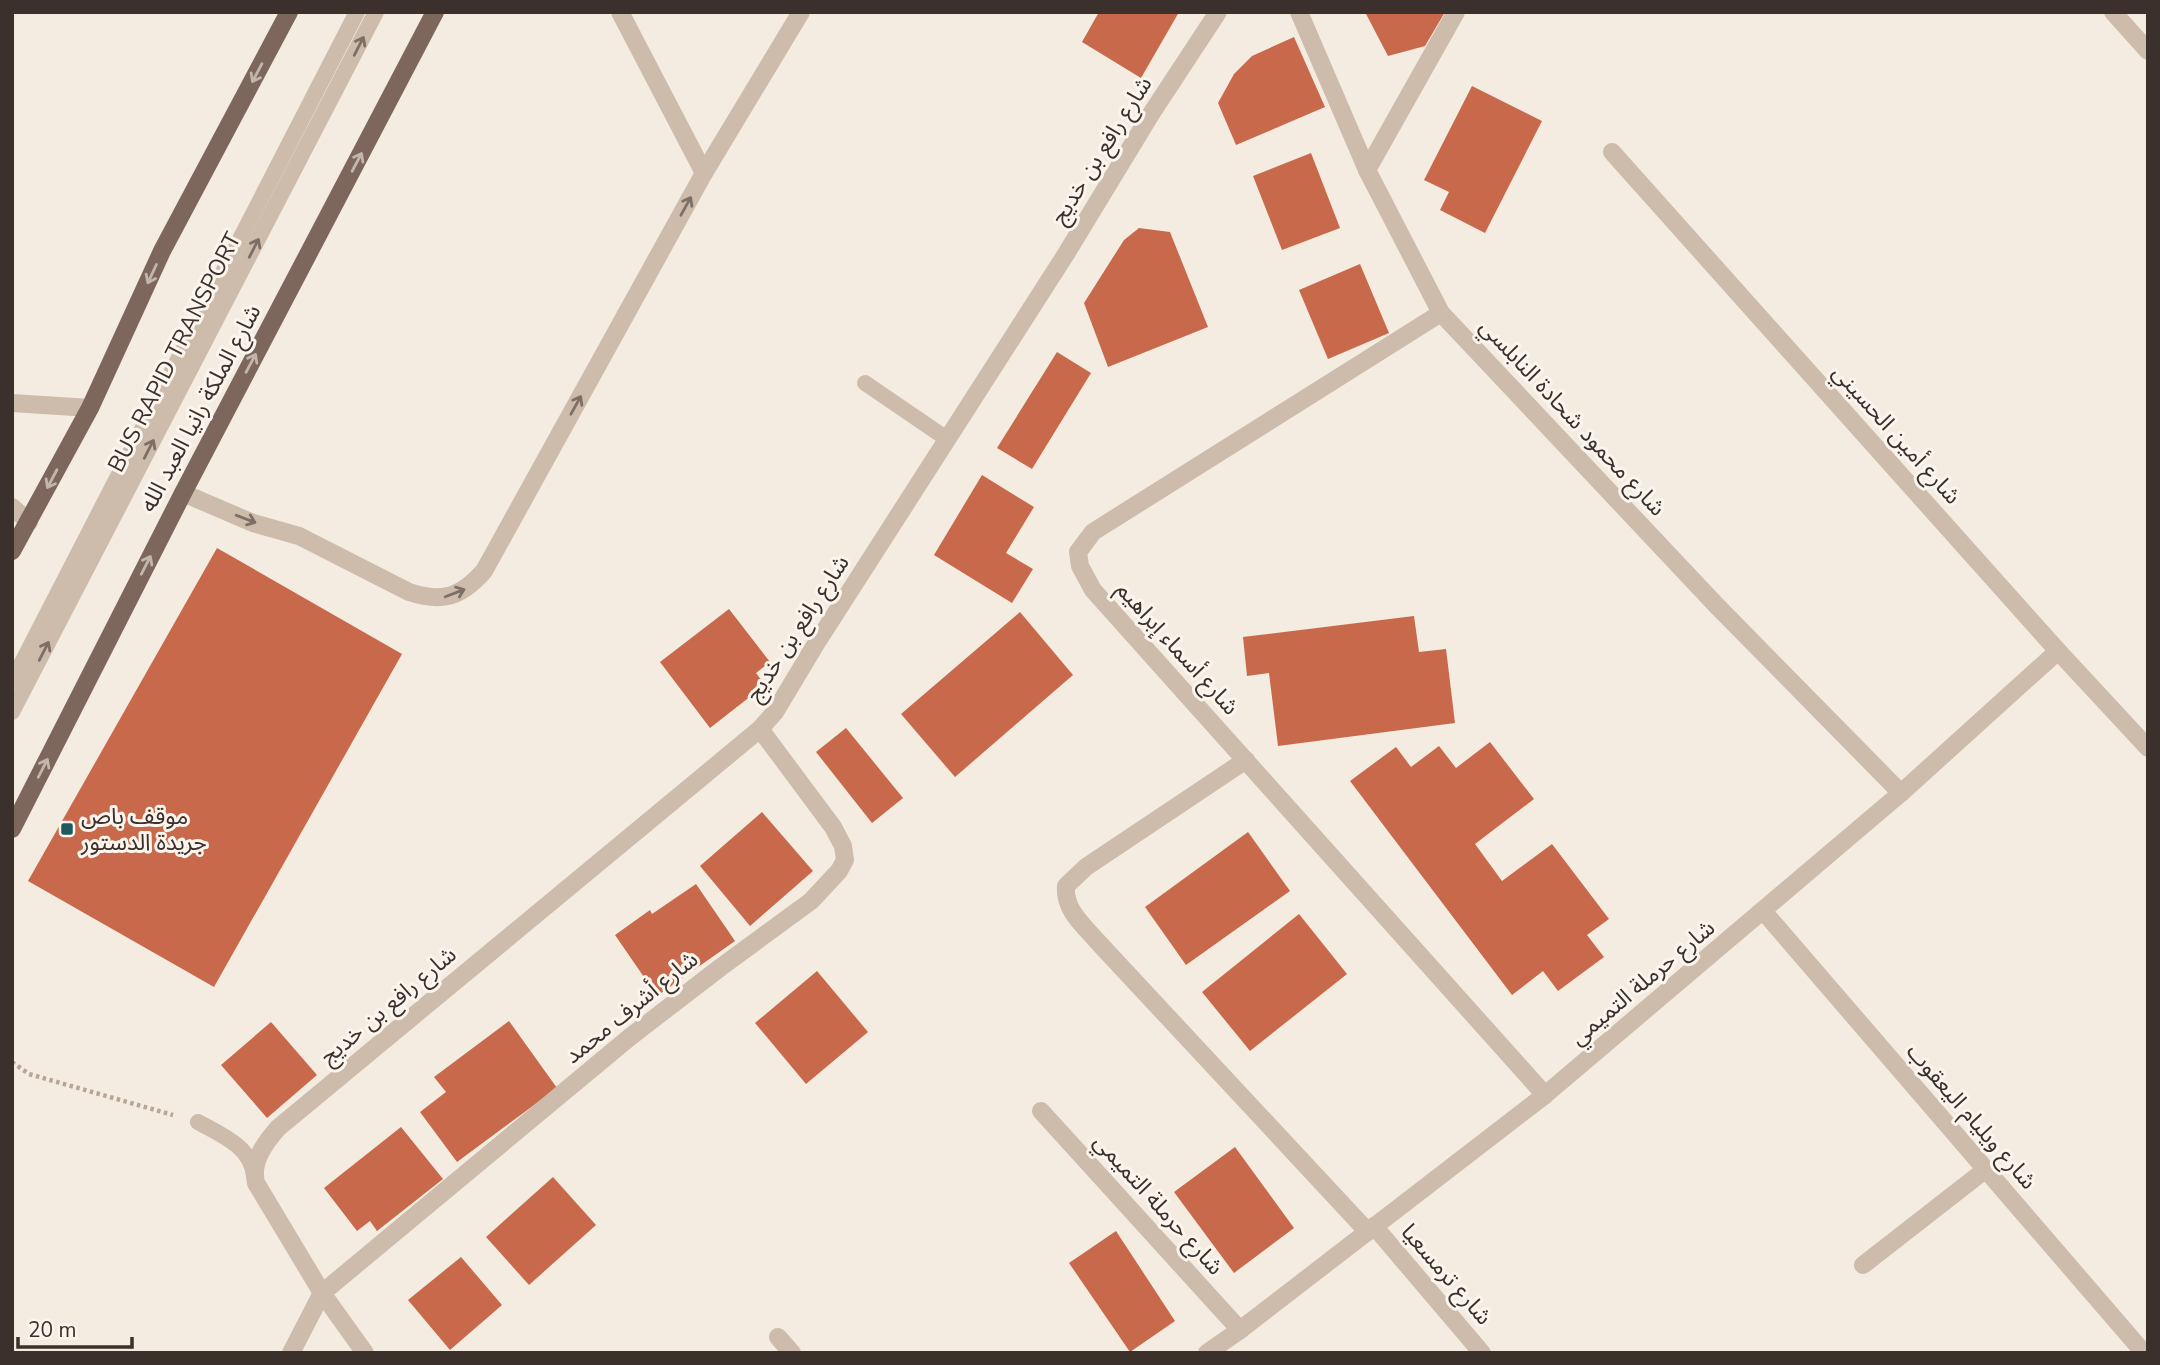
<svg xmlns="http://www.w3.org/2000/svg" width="2160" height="1365" font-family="'Nunito Sans','Noto Sans Arabic',sans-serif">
	<rect width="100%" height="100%" fill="#f4ebe1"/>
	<g fill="#c8694b">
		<polygon points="1099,12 1179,12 1141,78 1082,42"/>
		<polygon points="1365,12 1445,12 1425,46 1388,56"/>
		<polygon points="1294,37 1325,107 1236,145 1218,103 1234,74 1252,56"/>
		<polygon points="1472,86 1542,121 1485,233 1440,210 1449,192 1424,180"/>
		<polygon points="1311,153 1340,228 1282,250 1253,176"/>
		<polygon points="1139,228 1170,232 1208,327 1108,367 1084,303 1124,240"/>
		<polygon points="1360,264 1389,333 1328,359 1299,290"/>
		<polygon points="1057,352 1091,373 1032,469 997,448"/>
		<polygon points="982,475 1034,507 1006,553 1033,569 1012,603 934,555"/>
		<polygon points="217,548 402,654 214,987 28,881"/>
		<polygon points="729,609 770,662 756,673 765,685 710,728 660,662"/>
		<polygon points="1020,612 1073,675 955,777 901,714"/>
		<polygon points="1414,616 1419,652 1446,649 1455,723 1278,746 1269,673 1247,676 1243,637"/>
		<polygon points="846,728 903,798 872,823 816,752"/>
		<polygon points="1490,742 1534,799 1475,844 1502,881 1552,844 1609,919 1587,935 1604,957 1558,991 1543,971 1512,995 1350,781 1396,747 1411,767 1439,746 1456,768"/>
		<polygon points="762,812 813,871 750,926 700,866"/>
		<polygon points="1248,832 1290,891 1186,965 1145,907"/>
		<polygon points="696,884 735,941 657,996 615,935 650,910 652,914"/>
		<polygon points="1299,914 1347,974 1250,1051 1202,992"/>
		<polygon points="817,971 868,1032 806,1084 755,1023"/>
		<polygon points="509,1021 557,1088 457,1162 420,1112 446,1092 434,1077"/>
		<polygon points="271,1022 317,1075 267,1118 221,1065"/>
		<polygon points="401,1127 443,1179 377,1231 370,1221 357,1231 324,1188"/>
		<polygon points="1235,1147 1294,1228 1234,1273 1174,1192"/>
		<polygon points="553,1177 596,1225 529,1285 486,1237"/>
		<polygon points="1116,1231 1175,1321 1130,1352 1069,1263"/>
		<polygon points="461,1257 502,1305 450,1350 408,1300"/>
	</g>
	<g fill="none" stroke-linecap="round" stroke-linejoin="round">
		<polyline stroke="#b9a596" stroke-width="4.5" stroke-dasharray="3.5 3.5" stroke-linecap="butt" points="12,1062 29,1074 173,1115"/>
		<g stroke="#cdbbac" stroke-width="16">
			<polyline points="865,383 947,439"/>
			<polyline points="12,682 357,12"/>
			<polyline points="12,712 376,12"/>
			<path d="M198,1122c23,13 53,24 56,54"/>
		</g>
		<g stroke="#cdbbac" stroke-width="18">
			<polyline points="620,12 704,173"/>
			<polyline points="1299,12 1367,170 1441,313 1717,606 1901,793"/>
			<polyline points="2113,12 2148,51"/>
			<polyline points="1612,152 2058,651 2148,748"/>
			<polyline points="1367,170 1456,12"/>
			<polyline points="1441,313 1093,532 1078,552 1080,566 1093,590 1545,1095"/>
			<polyline points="12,403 90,408"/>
			<path d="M183,493l70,30 46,13 110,56c34,11 52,5 75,-21l220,-398 97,-161"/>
			<polyline points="12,507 29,522"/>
			<path d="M1246,760l-160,107 -20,19c-2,23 16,38 31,55l271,291"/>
			<polyline points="1764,912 2144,1353"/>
			<polyline points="1041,1111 1240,1330"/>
			<polyline points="1374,1226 1482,1353"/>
			<polyline points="1863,1265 1985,1170"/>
			<polyline points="778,1337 792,1353"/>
			<polyline points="291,1353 322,1293 630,1037 721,967 811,901 839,871 845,860 843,846 833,827 760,729"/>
			<path d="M365,1353l-43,-60 -66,-110c-5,-21 8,-39 22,-55l482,-399 15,-17 39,-65 252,-393 85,-140 67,-102"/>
			<polyline points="1207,1353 1240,1330 1545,1095 1901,793 2058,651"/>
		</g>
		<g stroke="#7d675c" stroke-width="18">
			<polyline points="12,551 90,408 162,251 289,12"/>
			<polyline points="12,829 183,493 435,12"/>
		</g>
	</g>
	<defs><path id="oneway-shaft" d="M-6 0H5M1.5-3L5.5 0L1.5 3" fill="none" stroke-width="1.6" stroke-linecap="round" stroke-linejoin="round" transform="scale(1.75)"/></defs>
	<g stroke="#7d6f65">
		<use href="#oneway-shaft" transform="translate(359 46) rotate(-63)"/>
		<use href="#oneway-shaft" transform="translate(686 206) rotate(-61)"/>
		<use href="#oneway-shaft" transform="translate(254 248) rotate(-63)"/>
		<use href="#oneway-shaft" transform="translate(576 405) rotate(-61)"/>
		<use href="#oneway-shaft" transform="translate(149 449) rotate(-63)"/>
		<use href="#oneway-shaft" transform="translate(246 519) rotate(21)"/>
		<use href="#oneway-shaft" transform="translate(455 593) rotate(-21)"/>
		<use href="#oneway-shaft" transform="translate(44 651) rotate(-63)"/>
	</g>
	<g stroke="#c2b5ac">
		<use href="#oneway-shaft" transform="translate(257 73) rotate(118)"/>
		<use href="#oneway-shaft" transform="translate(357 162) rotate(-62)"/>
		<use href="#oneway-shaft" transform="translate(152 274) rotate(115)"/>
		<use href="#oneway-shaft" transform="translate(251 363) rotate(-62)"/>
		<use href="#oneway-shaft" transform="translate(52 479) rotate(118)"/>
		<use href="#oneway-shaft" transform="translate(146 565) rotate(-63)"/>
		<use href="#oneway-shaft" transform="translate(43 768) rotate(-63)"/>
	</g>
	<rect fill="#1f5a5e" stroke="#fbf5ee" stroke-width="2.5" x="60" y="822" width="14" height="14" rx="3.5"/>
	<g text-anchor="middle" stroke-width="6" stroke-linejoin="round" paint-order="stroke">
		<g font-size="23" fill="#3b302b" stroke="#fbf5ee">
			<text transform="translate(1101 150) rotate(-58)" y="8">شارع رافع بن خديج</text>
			<text transform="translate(174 352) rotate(-63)" y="8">BUS RAPID TRANSPORT</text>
			<text transform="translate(200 408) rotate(-62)" y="8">شارع الملكة رانيا العبد الله</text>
			<text transform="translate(1573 417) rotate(47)" y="8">شارع محمود شحادة النابلسي</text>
			<text transform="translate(1897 434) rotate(48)" y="8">شارع أمين الحسيني</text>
			<text transform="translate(797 628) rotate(-57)" y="8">شارع رافع بن خديج</text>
			<text transform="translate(1178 648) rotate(48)" y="8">شارع أسماء إبراهيم</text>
			<text transform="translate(1642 982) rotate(-40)" y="8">شارع حرملة التميمي</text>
			<text transform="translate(388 1005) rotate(-40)" y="8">شارع رافع بن خديج</text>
			<text transform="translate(631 1007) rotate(-39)" y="8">شارع أشرف محمد</text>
			<text transform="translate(1972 1116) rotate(49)" y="8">شارع ويليام اليعقوب</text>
			<text transform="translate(1159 1204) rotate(48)" y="8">شارع حرملة التميمي</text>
			<text transform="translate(1447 1274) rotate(49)" y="8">شارع ترمسعيا</text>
		</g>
		<g font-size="23" fill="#3b302b" stroke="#fbf5ee" text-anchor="start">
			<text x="81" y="824">موقف باص<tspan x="81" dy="26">جريدة الدستور</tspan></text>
		</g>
	</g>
	<rect width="2160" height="1365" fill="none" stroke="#3b302b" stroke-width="28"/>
	<path d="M18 1337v10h114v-10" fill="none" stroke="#3b302b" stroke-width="3.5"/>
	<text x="28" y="1337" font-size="21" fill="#3b302b" stroke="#fbf5ee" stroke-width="5" paint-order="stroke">20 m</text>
</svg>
